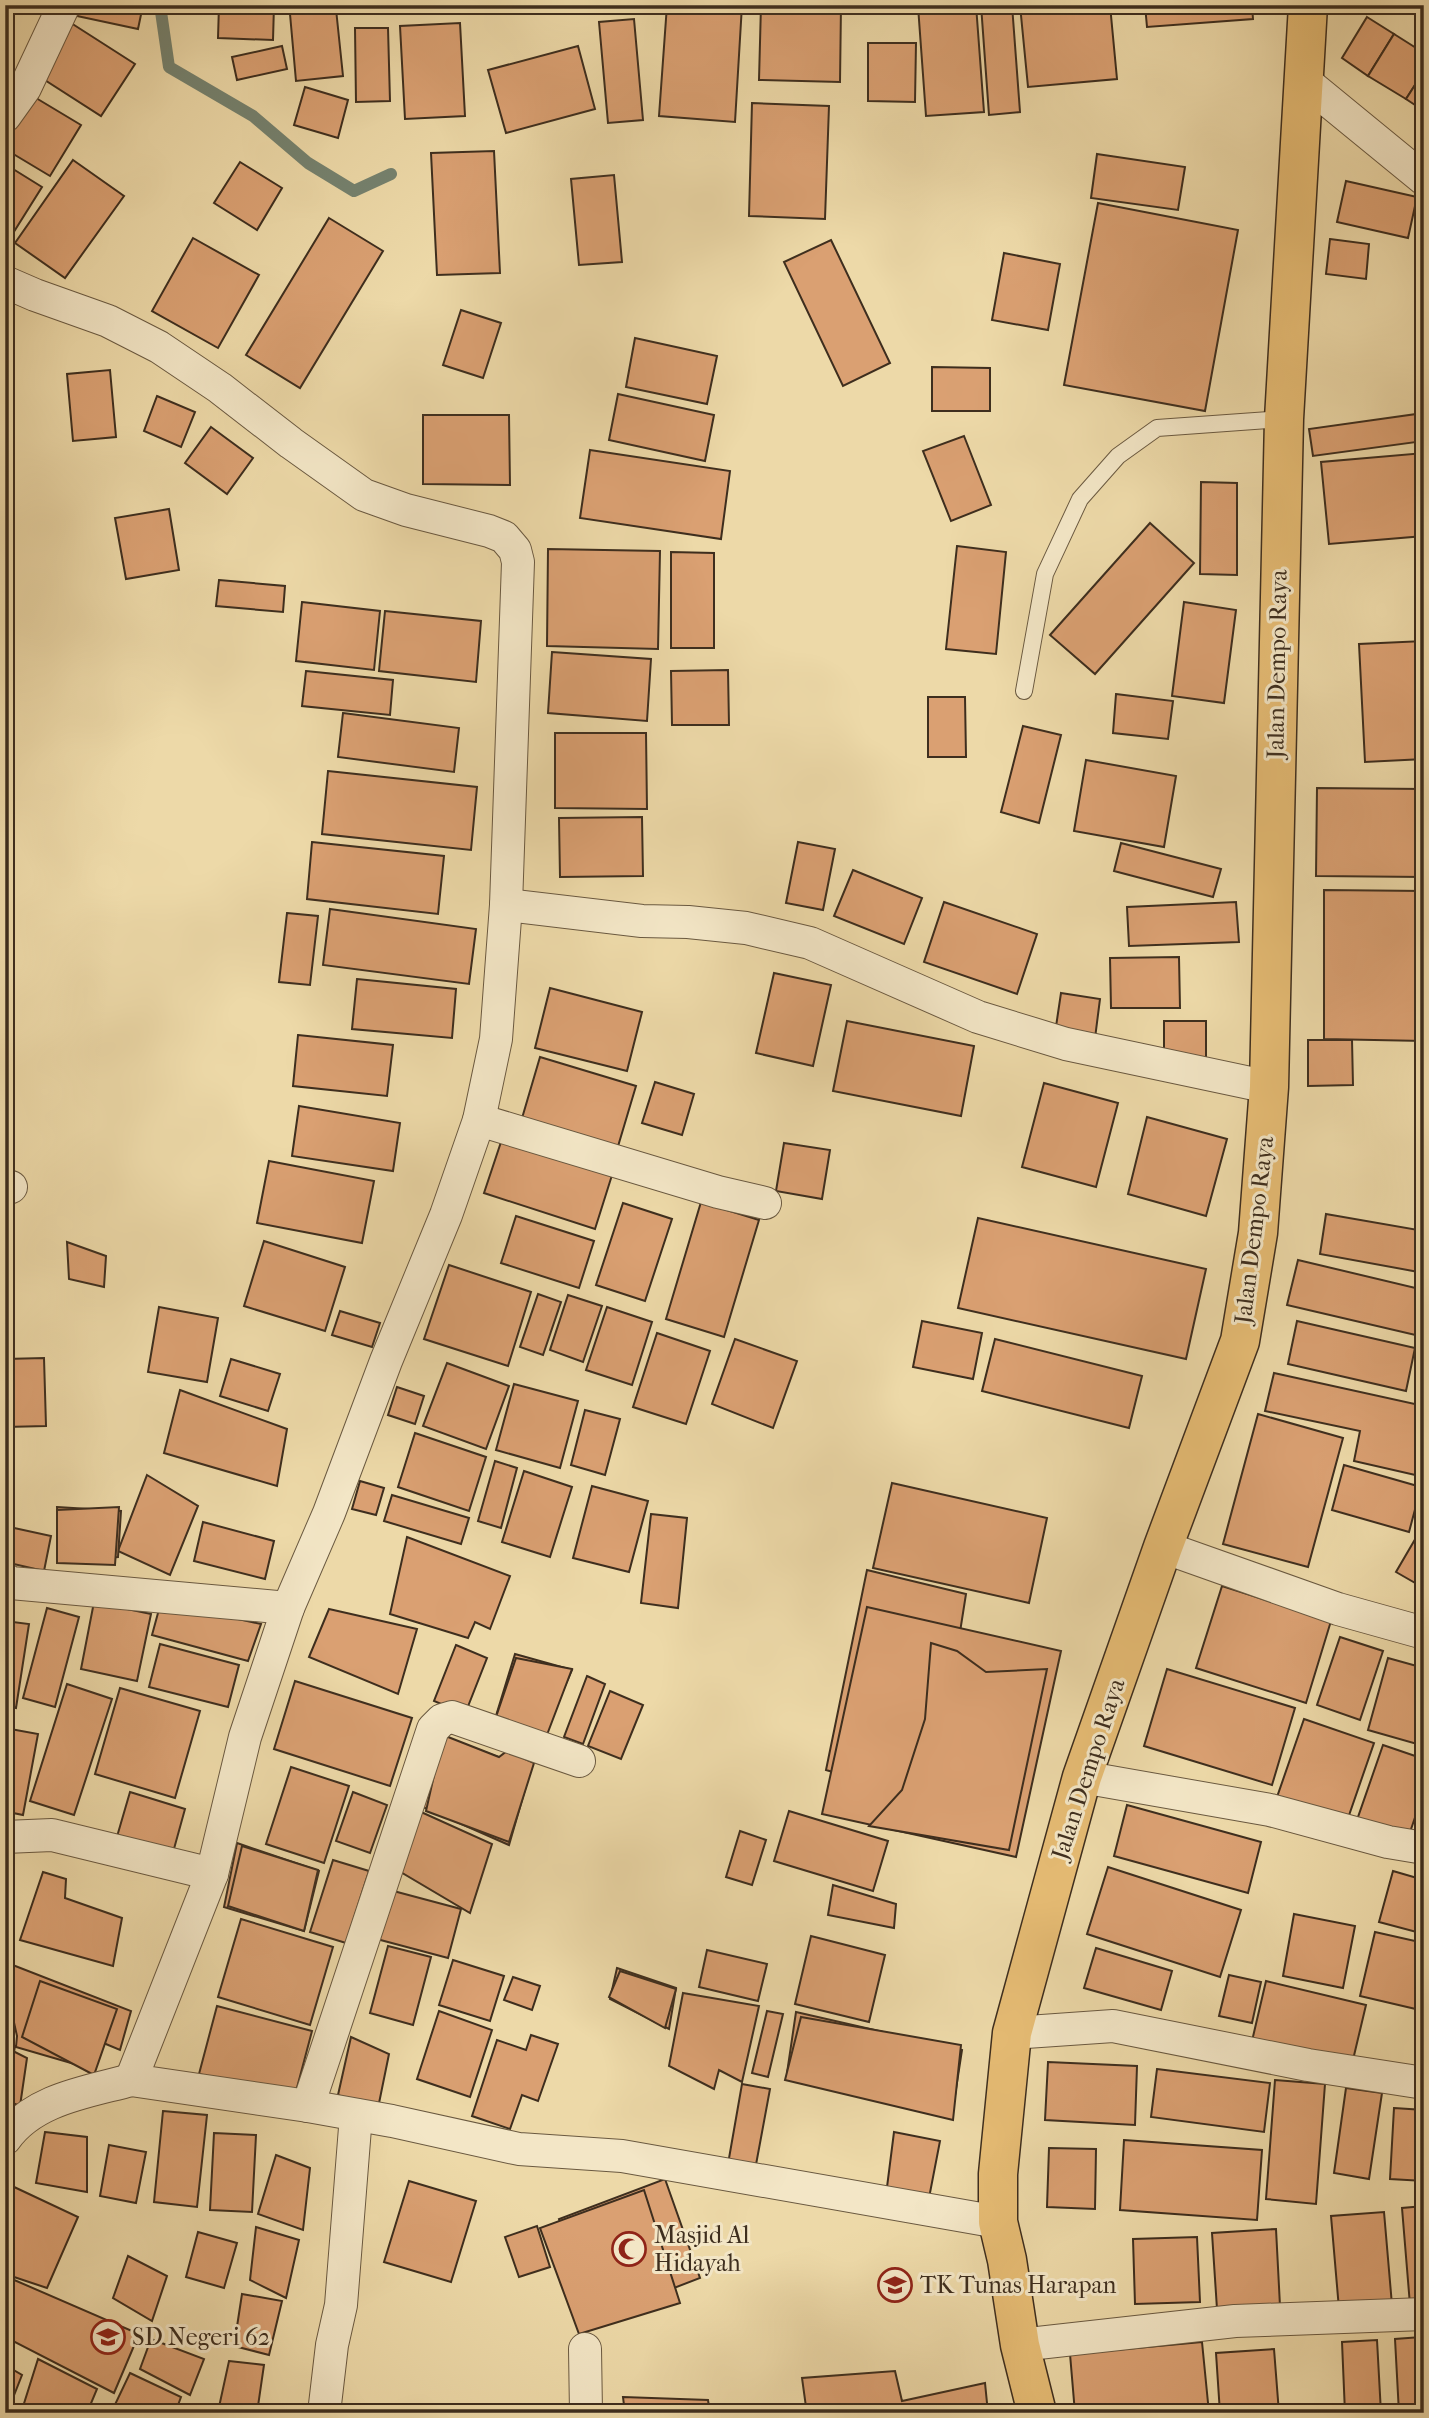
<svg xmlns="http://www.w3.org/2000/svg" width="1429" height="2418" font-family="'IM FELL French Canon',serif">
	<rect width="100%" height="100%" fill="#edd9a8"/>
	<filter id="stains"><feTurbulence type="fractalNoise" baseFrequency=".00286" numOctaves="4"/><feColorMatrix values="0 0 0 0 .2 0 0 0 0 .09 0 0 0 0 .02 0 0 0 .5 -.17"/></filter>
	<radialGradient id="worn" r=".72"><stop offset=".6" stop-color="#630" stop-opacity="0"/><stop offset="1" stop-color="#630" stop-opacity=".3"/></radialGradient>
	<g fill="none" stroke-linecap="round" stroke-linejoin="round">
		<polyline stroke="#75826f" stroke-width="12" points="160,5 169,67 253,116 308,163 354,191 391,174"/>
	</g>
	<g fill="#daa072" stroke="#3e2e1e" stroke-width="2">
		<polygon points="80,5 143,5 138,29 77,16"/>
		<polygon points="219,5 274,5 273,40 218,38"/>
		<polygon points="667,5 742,5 735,122 659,116"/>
		<polygon points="761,5 841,5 840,82 759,80"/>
		<polygon points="976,5 984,112 926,116 918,6"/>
		<polygon points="981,5 1012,5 1020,112 989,115"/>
		<polygon points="1020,5 1110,5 1117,79 1028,87"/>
		<polygon points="1145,5 1252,5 1253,19 1147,27"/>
		<polygon points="1397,5 1424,5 1424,15"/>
		<polygon points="336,9 343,76 296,81 290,14"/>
		<polygon points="1367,17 1394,34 1368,76 1342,58"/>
		<polygon points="634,19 643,120 608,123 599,22"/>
		<polygon points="71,23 135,64 101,116 37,75"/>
		<polygon points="460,23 465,116 405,119 400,26"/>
		<polygon points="355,28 388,28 390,101 356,102"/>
		<polygon points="1394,34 1424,53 1424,71 1406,99 1368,76"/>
		<polygon points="868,43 916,43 915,102 868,101"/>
		<polygon points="282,46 287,69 237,80 232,57"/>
		<polygon points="578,46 595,109 506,133 488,70"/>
		<polygon points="1424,71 1424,111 1406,99"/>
		<polygon points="305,87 348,100 338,138 294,125"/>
		<polygon points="31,95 81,125 50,176 5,149 5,138"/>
		<polygon points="752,103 829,106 825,219 749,216"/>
		<polygon points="494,151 500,273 437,275 431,153"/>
		<polygon points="1097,154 1185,167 1178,210 1091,198"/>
		<polygon points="73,160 124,196 65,278 15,243"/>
		<polygon points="240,162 282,188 257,230 214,203"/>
		<polygon points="5,164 42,187 5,246"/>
		<polygon points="614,175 622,262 579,265 571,179"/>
		<polygon points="1346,181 1417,197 1408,238 1337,222"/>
		<polygon points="1098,203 1238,230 1205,411 1064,385"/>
		<polygon points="329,218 383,251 300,388 246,355"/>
		<polygon points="193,238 259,275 218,348 152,311"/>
		<polygon points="1330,239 1369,244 1366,279 1326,274"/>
		<polygon points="831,240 890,363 843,386 784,262"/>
		<polygon points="1004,253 1060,264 1048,330 992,320"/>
		<polygon points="461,310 501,323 483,378 443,365"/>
		<polygon points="635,338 717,356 707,404 626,387"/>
		<polygon points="932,367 990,368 990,411 932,411"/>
		<polygon points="110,370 116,437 73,441 67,374"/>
		<polygon points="618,394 714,415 705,461 609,440"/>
		<polygon points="157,396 195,412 181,447 144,431"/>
		<polygon points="1424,402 1424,441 1313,456 1309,429 1416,414"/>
		<polygon points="423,415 509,415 510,485 423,484"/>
		<polygon points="211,427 253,458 227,494 185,463"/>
		<polygon points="964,436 991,505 951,521 923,451"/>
		<polygon points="590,450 730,471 721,539 580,518"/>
		<polygon points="1424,453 1424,536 1329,544 1321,462"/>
		<polygon points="1201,482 1237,483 1237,575 1200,574"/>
		<polygon points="169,509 179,570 126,579 115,518"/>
		<polygon points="1150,523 1194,563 1095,674 1050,635"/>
		<polygon points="957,546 1006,552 996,654 946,649"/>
		<polygon points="548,549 660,551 658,649 547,646"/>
		<polygon points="671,552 714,553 714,648 671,648"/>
		<polygon points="219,580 285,586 283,612 216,606"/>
		<polygon points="302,602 380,611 374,670 296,661"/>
		<polygon points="1184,602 1236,610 1224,703 1172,696"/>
		<polygon points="385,611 481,621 476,682 379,671"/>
		<polygon points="1424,641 1424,759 1365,762 1359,644"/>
		<polygon points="552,652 651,659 647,721 548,713"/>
		<polygon points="728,670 729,725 672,725 671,671"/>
		<polygon points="306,671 393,680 390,715 302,706"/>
		<polygon points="1116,694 1173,701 1168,739 1113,733"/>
		<polygon points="928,697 965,697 966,757 928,757"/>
		<polygon points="343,713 459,728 454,772 338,757"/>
		<polygon points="1023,726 1061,735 1039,823 1001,812"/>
		<polygon points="555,733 646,733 647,809 555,808"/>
		<polygon points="1086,760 1176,776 1164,847 1074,831"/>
		<polygon points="328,771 477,787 471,850 322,834"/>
		<polygon points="1317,788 1424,789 1424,877 1316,876"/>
		<polygon points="642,817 643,876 560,877 559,818"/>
		<polygon points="312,842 444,856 438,914 307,899"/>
		<polygon points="798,842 835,849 823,910 786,903"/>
		<polygon points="1121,843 1221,869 1213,897 1114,871"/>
		<polygon points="853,870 922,898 904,944 834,916"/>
		<polygon points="1324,890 1424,891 1424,1041 1324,1039"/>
		<polygon points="944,902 1037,934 1017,994 924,962"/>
		<polygon points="1236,902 1239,942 1129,946 1127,907"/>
		<polygon points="330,909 476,929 469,984 323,965"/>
		<polygon points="287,913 318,916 310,985 279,982"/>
		<polygon points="1179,957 1180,1008 1111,1008 1110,958"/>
		<polygon points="774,973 831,985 813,1066 756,1053"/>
		<polygon points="357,979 456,989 452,1038 352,1029"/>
		<polygon points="550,988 642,1012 627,1071 535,1048"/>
		<polygon points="1061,993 1100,999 1094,1046 1054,1040"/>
		<polygon points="847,1021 974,1046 961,1116 833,1091"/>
		<polygon points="1164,1021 1206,1021 1206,1063 1164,1062"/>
		<polygon points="298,1035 393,1045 387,1096 293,1086"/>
		<polygon points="1308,1040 1352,1040 1353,1085 1308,1086"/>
		<polygon points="540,1057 636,1086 616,1153 520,1125"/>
		<polygon points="655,1082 694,1094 682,1135 642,1123"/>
		<polygon points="1044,1083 1118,1103 1096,1187 1022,1167"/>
		<polygon points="299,1106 400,1123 393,1171 292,1156"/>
		<polygon points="1147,1117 1227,1139 1206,1216 1128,1194"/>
		<polygon points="503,1136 613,1172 595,1229 484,1193"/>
		<polygon points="784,1143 830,1150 822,1199 776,1191"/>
		<polygon points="269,1161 374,1181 362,1243 257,1223"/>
		<polygon points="701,1202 759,1220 724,1337 666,1319"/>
		<polygon points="623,1203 672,1219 645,1301 596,1285"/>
		<polygon points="1326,1214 1424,1231 1424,1273 1320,1254"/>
		<polygon points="516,1216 594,1241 579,1288 501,1263"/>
		<polygon points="978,1218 1206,1269 1186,1359 958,1308"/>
		<polygon points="264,1241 345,1267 325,1331 244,1306"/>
		<polygon points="67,1242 106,1256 104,1287 69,1279"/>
		<polygon points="1298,1260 1424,1290 1424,1337 1287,1305"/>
		<polygon points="449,1265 531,1292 508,1366 424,1339"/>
		<polygon points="538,1294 561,1302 543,1355 520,1347"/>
		<polygon points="568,1295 602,1306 583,1362 550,1350"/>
		<polygon points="159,1307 218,1318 207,1382 148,1372"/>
		<polygon points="607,1307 652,1322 632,1385 586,1370"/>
		<polygon points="340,1311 380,1323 372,1347 332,1335"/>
		<polygon points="922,1321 982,1333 973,1379 913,1367"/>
		<polygon points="1297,1321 1415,1348 1406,1391 1288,1364"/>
		<polygon points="657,1333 710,1351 686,1424 633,1407"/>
		<polygon points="735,1339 797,1361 773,1428 712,1404"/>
		<polygon points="995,1339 1142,1376 1129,1428 982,1391"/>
		<polygon points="44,1358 46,1426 5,1427 5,1359"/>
		<polygon points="231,1359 280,1374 268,1411 220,1396"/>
		<polygon points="447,1363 509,1386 486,1449 423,1426"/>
		<polygon points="1274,1373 1424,1406 1424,1477 1354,1461 1360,1431 1265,1411"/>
		<polygon points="514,1384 578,1401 560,1468 496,1450"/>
		<polygon points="397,1387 424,1396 415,1424 388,1415"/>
		<polygon points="180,1390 287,1429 277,1486 164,1453"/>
		<polygon points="585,1410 620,1419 605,1475 571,1465"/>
		<polygon points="1258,1414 1343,1438 1308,1567 1223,1544"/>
		<polygon points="415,1433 486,1457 469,1511 398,1487"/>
		<polygon points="495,1461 517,1468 501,1528 478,1521"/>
		<polygon points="1344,1465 1421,1487 1409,1532 1332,1510"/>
		<polygon points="524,1471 572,1487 550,1557 502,1542"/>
		<polygon points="147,1475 198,1506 170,1575 118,1551"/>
		<polygon points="360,1481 384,1488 376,1515 352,1509"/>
		<polygon points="892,1483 1047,1518 1029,1603 873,1568"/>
		<polygon points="592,1486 648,1501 629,1572 573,1558"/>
		<polygon points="392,1495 469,1518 461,1544 384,1521"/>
		<polygon points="57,1507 121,1511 118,1557 59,1562"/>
		<polygon points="119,1507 115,1565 57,1563 57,1510"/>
		<polygon points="651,1514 687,1518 678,1608 641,1603"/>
		<polygon points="203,1522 274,1541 265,1579 194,1561"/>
		<polygon points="1424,1524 1424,1588 1396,1572"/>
		<polygon points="5,1526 51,1536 44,1571 5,1562"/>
		<polygon points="407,1537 510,1576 490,1629 475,1622 468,1638 390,1614"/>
		<polygon points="867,1570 966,1594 957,1651 910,1640 887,1788 826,1770"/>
		<polygon points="1222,1586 1331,1621 1306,1703 1196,1668"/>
		<polygon points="94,1602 151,1614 137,1681 81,1669"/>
		<polygon points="161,1602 261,1624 248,1661 152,1635"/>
		<polygon points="867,1607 1061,1651 1016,1857 822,1814"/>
		<polygon points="47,1608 79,1617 55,1707 23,1698"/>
		<polygon points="329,1609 417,1629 398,1694 309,1657"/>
		<polygon points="5,1621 29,1624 16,1708 5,1706"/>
		<polygon points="1340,1637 1383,1651 1360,1720 1317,1705"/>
		<polygon points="931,1643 957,1651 986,1672 1047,1669 1009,1850 869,1826 902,1790 925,1719"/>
		<polygon points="160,1644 239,1665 228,1707 149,1687"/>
		<polygon points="456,1645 487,1658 465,1714 434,1701"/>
		<polygon points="515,1654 572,1670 545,1732 495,1719"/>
		<polygon points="516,1658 572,1669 545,1740 495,1720"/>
		<polygon points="1388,1658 1424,1668 1424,1746 1368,1730"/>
		<polygon points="1167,1669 1295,1708 1272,1785 1144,1746"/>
		<polygon points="587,1676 605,1684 583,1744 564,1737"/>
		<polygon points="295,1681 412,1718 390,1786 274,1749"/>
		<polygon points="67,1684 112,1699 74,1815 30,1801"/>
		<polygon points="120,1688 200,1711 175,1798 95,1774"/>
		<polygon points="610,1691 643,1705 621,1759 588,1746"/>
		<polygon points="1304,1719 1374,1743 1346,1824 1276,1800"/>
		<polygon points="5,1728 38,1734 23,1815 8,1812 5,1824"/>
		<polygon points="433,1733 531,1769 509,1845 418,1805"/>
		<polygon points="443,1735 499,1757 507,1751 534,1763 509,1842 426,1811"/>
		<polygon points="1383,1745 1424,1759 1424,1791 1408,1838 1357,1820"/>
		<polygon points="291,1767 349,1786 324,1863 266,1844"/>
		<polygon points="130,1792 185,1809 172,1856 116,1840"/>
		<polygon points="353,1792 387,1805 370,1853 336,1841"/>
		<polygon points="1127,1805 1261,1842 1248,1893 1114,1856"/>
		<polygon points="410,1807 492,1844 470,1913 399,1871"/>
		<polygon points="789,1811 888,1841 873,1891 774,1861"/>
		<polygon points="740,1831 766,1840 752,1885 726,1877"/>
		<polygon points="237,1843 319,1871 304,1931 224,1907"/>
		<polygon points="242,1846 318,1870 304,1931 228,1906"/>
		<polygon points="333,1860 369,1871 346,1943 310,1932"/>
		<polygon points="1108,1867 1241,1910 1220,1977 1087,1934"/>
		<polygon points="1393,1871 1424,1880 1424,1934 1379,1922"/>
		<polygon points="43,1872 66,1879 65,1898 122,1918 113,1966 20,1940"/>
		<polygon points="833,1885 896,1904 894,1928 828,1915"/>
		<polygon points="386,1889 461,1909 448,1958 373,1938"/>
		<polygon points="1294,1914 1355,1926 1343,1988 1283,1976"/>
		<polygon points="241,1919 333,1947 310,2025 218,1997"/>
		<polygon points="1375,1932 1424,1943 1424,1993 1420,2010 1360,1996"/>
		<polygon points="811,1936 885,1955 869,2022 795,2004"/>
		<polygon points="388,1946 431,1957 413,2025 370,2013"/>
		<polygon points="1096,1948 1172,1971 1161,2010 1084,1988"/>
		<polygon points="707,1950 767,1964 758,2001 699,1987"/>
		<polygon points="453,1960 504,1976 490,2021 439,2005"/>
		<polygon points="5,1962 131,2011 120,2050 101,2042 95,2070 16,2047 17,2036 5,1982"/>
		<polygon points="617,1968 676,1988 669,2029 610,1999"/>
		<polygon points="620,1971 676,1989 665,2028 609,1997"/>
		<polygon points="1229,1975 1261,1982 1252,2023 1219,2016"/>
		<polygon points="513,1977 540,1986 532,2010 504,2000"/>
		<polygon points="40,1981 117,2009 94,2075 22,2037"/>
		<polygon points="1266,1981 1366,2005 1352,2064 1252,2041"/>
		<polygon points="683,1993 759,2006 742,2082 719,2070 714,2089 669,2066"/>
		<polygon points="217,2006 312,2031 294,2099 199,2074"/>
		<polygon points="439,2011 492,2030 470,2097 417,2079"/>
		<polygon points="767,2011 783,2014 768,2077 752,2073"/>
		<polygon points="796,2012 962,2050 952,2115 791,2079 787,2073"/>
		<polygon points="801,2017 961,2045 953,2120 785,2080"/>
		<polygon points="531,2035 558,2044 538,2101 522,2095 510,2129 472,2116 497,2040 526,2050"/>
		<polygon points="351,2037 389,2054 377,2113 338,2095"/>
		<polygon points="5,2043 15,2046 6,2100 5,2099"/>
		<polygon points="5,2047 27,2058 20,2106 5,2100"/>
		<polygon points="1048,2062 1137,2066 1135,2125 1045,2120"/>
		<polygon points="1157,2069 1270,2083 1264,2132 1151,2117"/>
		<polygon points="1275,2080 1325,2084 1316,2204 1266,2199"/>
		<polygon points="742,2084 770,2089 755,2170 728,2164"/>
		<polygon points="1346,2088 1382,2093 1369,2179 1334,2173"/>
		<polygon points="1394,2108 1424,2110 1424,2181 1390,2179"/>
		<polygon points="163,2111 207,2115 197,2207 154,2202"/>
		<polygon points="45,2132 87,2137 87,2192 36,2183"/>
		<polygon points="894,2132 940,2141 929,2198 886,2195"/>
		<polygon points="214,2133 256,2135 252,2212 210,2210"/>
		<polygon points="1124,2140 1262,2150 1257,2220 1120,2210"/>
		<polygon points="109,2145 146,2152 136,2203 100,2196"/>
		<polygon points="1049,2148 1096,2149 1095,2209 1047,2207"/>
		<polygon points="276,2155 310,2168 303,2230 258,2214"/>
		<polygon points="665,2179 700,2278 593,2319 559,2219"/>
		<polygon points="409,2181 476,2201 451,2282 384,2262"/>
		<polygon points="12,2186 78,2217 47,2288 5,2274 5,2206"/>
		<polygon points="644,2190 680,2303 579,2334 540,2228"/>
		<polygon points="1424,2206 1424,2304 1410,2305 1402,2208"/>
		<polygon points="1384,2212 1392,2305 1339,2309 1331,2216"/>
		<polygon points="537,2226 550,2267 519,2277 505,2237"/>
		<polygon points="256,2227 299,2240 286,2298 250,2280"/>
		<polygon points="1276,2229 1280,2306 1217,2309 1212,2233"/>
		<polygon points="198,2232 237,2243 224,2288 186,2277"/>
		<polygon points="1197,2237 1200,2302 1135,2304 1133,2239"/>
		<polygon points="128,2256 167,2276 152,2321 113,2298"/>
		<polygon points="5,2276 139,2334 114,2393 5,2337"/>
		<polygon points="242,2294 282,2301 269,2355 234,2346"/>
		<polygon points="1421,2337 1424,2413 1399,2413 1395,2339"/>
		<polygon points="151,2339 204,2359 190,2395 140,2369"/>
		<polygon points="1377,2340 1381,2413 1345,2413 1342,2342"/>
		<polygon points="1202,2342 1209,2413 1075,2413 1070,2354"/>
		<polygon points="1274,2349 1279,2413 1220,2413 1216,2353"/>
		<polygon points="38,2359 97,2389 87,2413 21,2413"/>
		<polygon points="229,2361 264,2365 257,2413 231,2413 219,2407"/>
		<polygon points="5,2365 22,2375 7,2413 5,2413"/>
		<polygon points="895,2371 902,2401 985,2383 988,2413 838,2413 806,2407 802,2378"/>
		<polygon points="130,2373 181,2397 175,2413 111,2413"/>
		<polygon points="623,2397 708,2400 710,2413 625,2413"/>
	</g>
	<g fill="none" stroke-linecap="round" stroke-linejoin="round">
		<g stroke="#6a5940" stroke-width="18">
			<polyline id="lane" points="1024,691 1045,574 1080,499 1118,456 1157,428 1284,419"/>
		</g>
		<g stroke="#6a5940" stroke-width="34">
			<g id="street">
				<polyline points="1303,80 1424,179"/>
				<polyline points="5,116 25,88 64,5"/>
				<polyline points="5,282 35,295 108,321 159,347 220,388 291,443 364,495 406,510 489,531 504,537 515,550 518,562 506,905 496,1039 479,1120 446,1215 386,1361 329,1513 288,1608 245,1737 212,1874 131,2080 308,2106 392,2121 519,2149 622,2156 998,2222"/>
				<polyline points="506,905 642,921 688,922 746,928 810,943 978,1017 1066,1044 1269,1087"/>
				<polyline points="479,1120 718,1192 765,1203"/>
				<polyline points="5,1189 11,1187"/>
				<polyline points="1163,1547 1338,1609 1424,1633"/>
				<polyline points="5,1579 11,1583 288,1608"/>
				<polyline points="1082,1777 1270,1810 1388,1842 1424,1848"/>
				<polyline points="5,1837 52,1835 212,1874"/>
				<polyline points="1012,2033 1113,2026 1308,2065 1424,2083"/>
				<polyline points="308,2106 433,1729 442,1720 452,1717 579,1761"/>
				<path d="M5,2139c28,-40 82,-47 126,-59"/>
				<polyline points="1020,2345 1235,2321 1424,2314"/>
				<polyline points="585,2349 586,2413"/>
				<polyline points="324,2413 332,2345 341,2305 356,2115"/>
			</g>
		</g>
		<g stroke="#3e2e1e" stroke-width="41">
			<polyline id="primary" points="1037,2413 1020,2345 1007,2260 998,2222 998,2174 1012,2033 1082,1777 1163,1547 1240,1341 1258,1233 1269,1087 1284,419 1308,5"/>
		</g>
		<use href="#lane" stroke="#f3e6c6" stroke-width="16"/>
		<use href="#street" stroke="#f3e6c6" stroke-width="32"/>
		<use href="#primary" stroke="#e6bc74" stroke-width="38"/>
	</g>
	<defs>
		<g id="mosque-ring" transform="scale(1.75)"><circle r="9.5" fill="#f3e6c6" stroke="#8f2418" stroke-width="1.5"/><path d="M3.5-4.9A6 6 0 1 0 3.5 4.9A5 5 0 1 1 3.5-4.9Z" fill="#8f2418"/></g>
		<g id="school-ring" transform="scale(1.75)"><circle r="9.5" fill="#f3e6c6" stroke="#8f2418" stroke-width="1.5"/><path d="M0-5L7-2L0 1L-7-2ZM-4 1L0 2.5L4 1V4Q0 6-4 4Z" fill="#8f2418"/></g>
	</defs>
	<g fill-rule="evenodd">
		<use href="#mosque-ring" x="629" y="2249"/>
		<use href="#school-ring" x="895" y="2285"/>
		<use href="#school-ring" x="108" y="2337"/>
	</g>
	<g text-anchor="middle" stroke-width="6" stroke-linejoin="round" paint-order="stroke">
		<g font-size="24" fill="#3e2e1e" stroke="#f3e6c6">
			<text transform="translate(1277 664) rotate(-89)" y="8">Jalan Dempo Raya</text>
			<text transform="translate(1254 1230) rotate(-83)" y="8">Jalan Dempo Raya</text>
			<text transform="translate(1088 1769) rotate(-72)" y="8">Jalan Dempo Raya</text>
		</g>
		<g font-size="24" fill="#3e2e1e" stroke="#f3e6c6" text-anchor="start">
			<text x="654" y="2243">Masjid Al<tspan x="654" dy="28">Hidayah</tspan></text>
			<text x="920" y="2293">TK Tunas Harapan</text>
			<text x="132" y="2345">SD Negeri 62</text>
		</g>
	</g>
	<rect width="1429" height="2418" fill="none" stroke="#edd9a8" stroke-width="28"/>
	<rect x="7" y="7" width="1415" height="2404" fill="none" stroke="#3e2e1e" stroke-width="3.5"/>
	<rect x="14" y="14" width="1401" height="2390" fill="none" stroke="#3e2e1e" stroke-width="2"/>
	<rect width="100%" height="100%" filter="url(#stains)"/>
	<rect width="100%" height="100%" fill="url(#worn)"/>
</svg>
